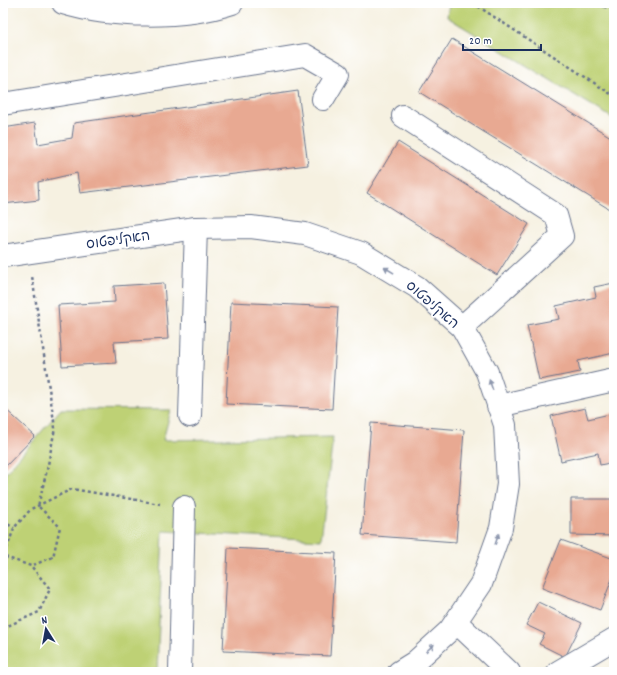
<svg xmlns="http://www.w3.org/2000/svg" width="617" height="675" font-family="Dekko,'Playpen Sans Hebrew',sans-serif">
	<rect width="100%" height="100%" fill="#fff"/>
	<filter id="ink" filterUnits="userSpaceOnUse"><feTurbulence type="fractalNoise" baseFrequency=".025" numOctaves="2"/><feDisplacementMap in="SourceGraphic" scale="8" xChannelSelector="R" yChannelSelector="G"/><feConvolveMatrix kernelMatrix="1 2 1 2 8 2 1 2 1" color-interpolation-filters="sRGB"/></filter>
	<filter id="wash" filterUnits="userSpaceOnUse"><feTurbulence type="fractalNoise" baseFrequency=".012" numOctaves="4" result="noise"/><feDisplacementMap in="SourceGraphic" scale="16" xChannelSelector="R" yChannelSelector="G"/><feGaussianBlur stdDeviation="0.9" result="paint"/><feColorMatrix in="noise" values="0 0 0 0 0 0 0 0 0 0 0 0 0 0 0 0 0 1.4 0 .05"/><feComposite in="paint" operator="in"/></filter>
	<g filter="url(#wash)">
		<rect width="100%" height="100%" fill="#f6f1e1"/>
		<g fill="#bed175" stroke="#6c806a">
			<polygon points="449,3 614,3 614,119 447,17"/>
			<polygon points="61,409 171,410 163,440 333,437 321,540 163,531 157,672 3,672 3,476"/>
		</g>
		<g id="blocks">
			<g fill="#e8a992">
				<polygon points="452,39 614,139 614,212 419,92"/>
				<polygon points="298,91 308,165 80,193 77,173 38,182 39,200 3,204 3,128 35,123 38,144 72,138 74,123"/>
				<polygon points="398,142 529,224 497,275 367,193"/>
				<polygon points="164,283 168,339 114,342 116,363 62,366 58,305 115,302 114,286"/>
				<polygon points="614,283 614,353 578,361 580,372 539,380 527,325 559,319 556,306 596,297 594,287"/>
				<polygon points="231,302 338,307 332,409 226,404"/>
				<polygon points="3,407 35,436 3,469"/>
				<polygon points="585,408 588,419 614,413 614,462 600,465 598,453 561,461 551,416"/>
				<polygon points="371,423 464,430 456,542 362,535"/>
				<polygon points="571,499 614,499 614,536 571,535"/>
				<polygon points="561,540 614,559 614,574 600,610 542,588"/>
				<polygon points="228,548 336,553 330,656 223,651"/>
				<polygon points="538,602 582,623 565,657 539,644 545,634 526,625"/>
			</g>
		</g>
	</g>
	<g filter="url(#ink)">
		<use href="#blocks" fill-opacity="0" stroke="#68738c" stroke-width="1"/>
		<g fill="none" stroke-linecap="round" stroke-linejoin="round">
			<g stroke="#68738c" stroke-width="24">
				<g id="minor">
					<path d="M63,3c48,15 121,16 169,0"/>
					<polyline points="3,104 305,55 338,74 323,99"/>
					<polyline points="403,116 556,215 562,236 462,327"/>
					<polyline points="3,256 196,228 251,227 305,234 361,253 417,287 462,327 487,372 505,425 508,484 501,528 481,584 450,630 415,662 399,672"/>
					<polyline points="498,406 614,380"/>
					<polyline points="190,416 196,228"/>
					<polyline points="456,622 509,672"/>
					<polyline points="180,672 184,507"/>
					<polyline points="558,672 614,639"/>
				</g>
			</g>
			<g stroke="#68738c" stroke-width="2.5" stroke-dasharray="3 3" stroke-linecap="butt">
				<polyline points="473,3 614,96"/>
				<polyline points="586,3 614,9"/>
				<polyline points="3,521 14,528"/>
				<polyline points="5,557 31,566 53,557 60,527 38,506 47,470 55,428 32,276"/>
				<polyline points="3,560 14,528 31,509 72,489 160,504"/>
				<polyline points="3,628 39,612 50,589 31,566"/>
			</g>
			<use href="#minor" stroke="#fff" stroke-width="22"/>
		</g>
		<defs><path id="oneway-solid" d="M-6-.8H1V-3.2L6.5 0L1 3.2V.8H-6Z"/></defs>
		<g fill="#8d97ae">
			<use href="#oneway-solid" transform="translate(389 270) rotate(-149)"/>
			<use href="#oneway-solid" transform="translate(491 385) rotate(-109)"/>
			<use href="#oneway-solid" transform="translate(497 539) rotate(-71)"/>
			<use href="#oneway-solid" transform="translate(430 648) rotate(-42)"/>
		</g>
	</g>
	<g text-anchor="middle" stroke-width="3.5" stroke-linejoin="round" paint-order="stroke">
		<g font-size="14" fill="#1b2f5e" stroke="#fff">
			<text transform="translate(118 239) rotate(-8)" y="5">האקליפטוס</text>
			<text transform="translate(433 304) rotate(41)" y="5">האקליפטוס</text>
		</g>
	</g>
	<rect width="617" height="675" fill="none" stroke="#fff" stroke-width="16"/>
	<g transform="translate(46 629) rotate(349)" stroke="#ffffff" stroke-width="3" paint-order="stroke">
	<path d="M0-3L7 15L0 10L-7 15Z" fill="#1b2f5e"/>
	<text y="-6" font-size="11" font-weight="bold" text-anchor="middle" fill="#1b2f5e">N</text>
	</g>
	<path d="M463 44v6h78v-6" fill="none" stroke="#1b2f5e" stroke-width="2"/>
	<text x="469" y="44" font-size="12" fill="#1b2f5e" stroke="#ffffff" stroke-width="3" paint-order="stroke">20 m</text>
</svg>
